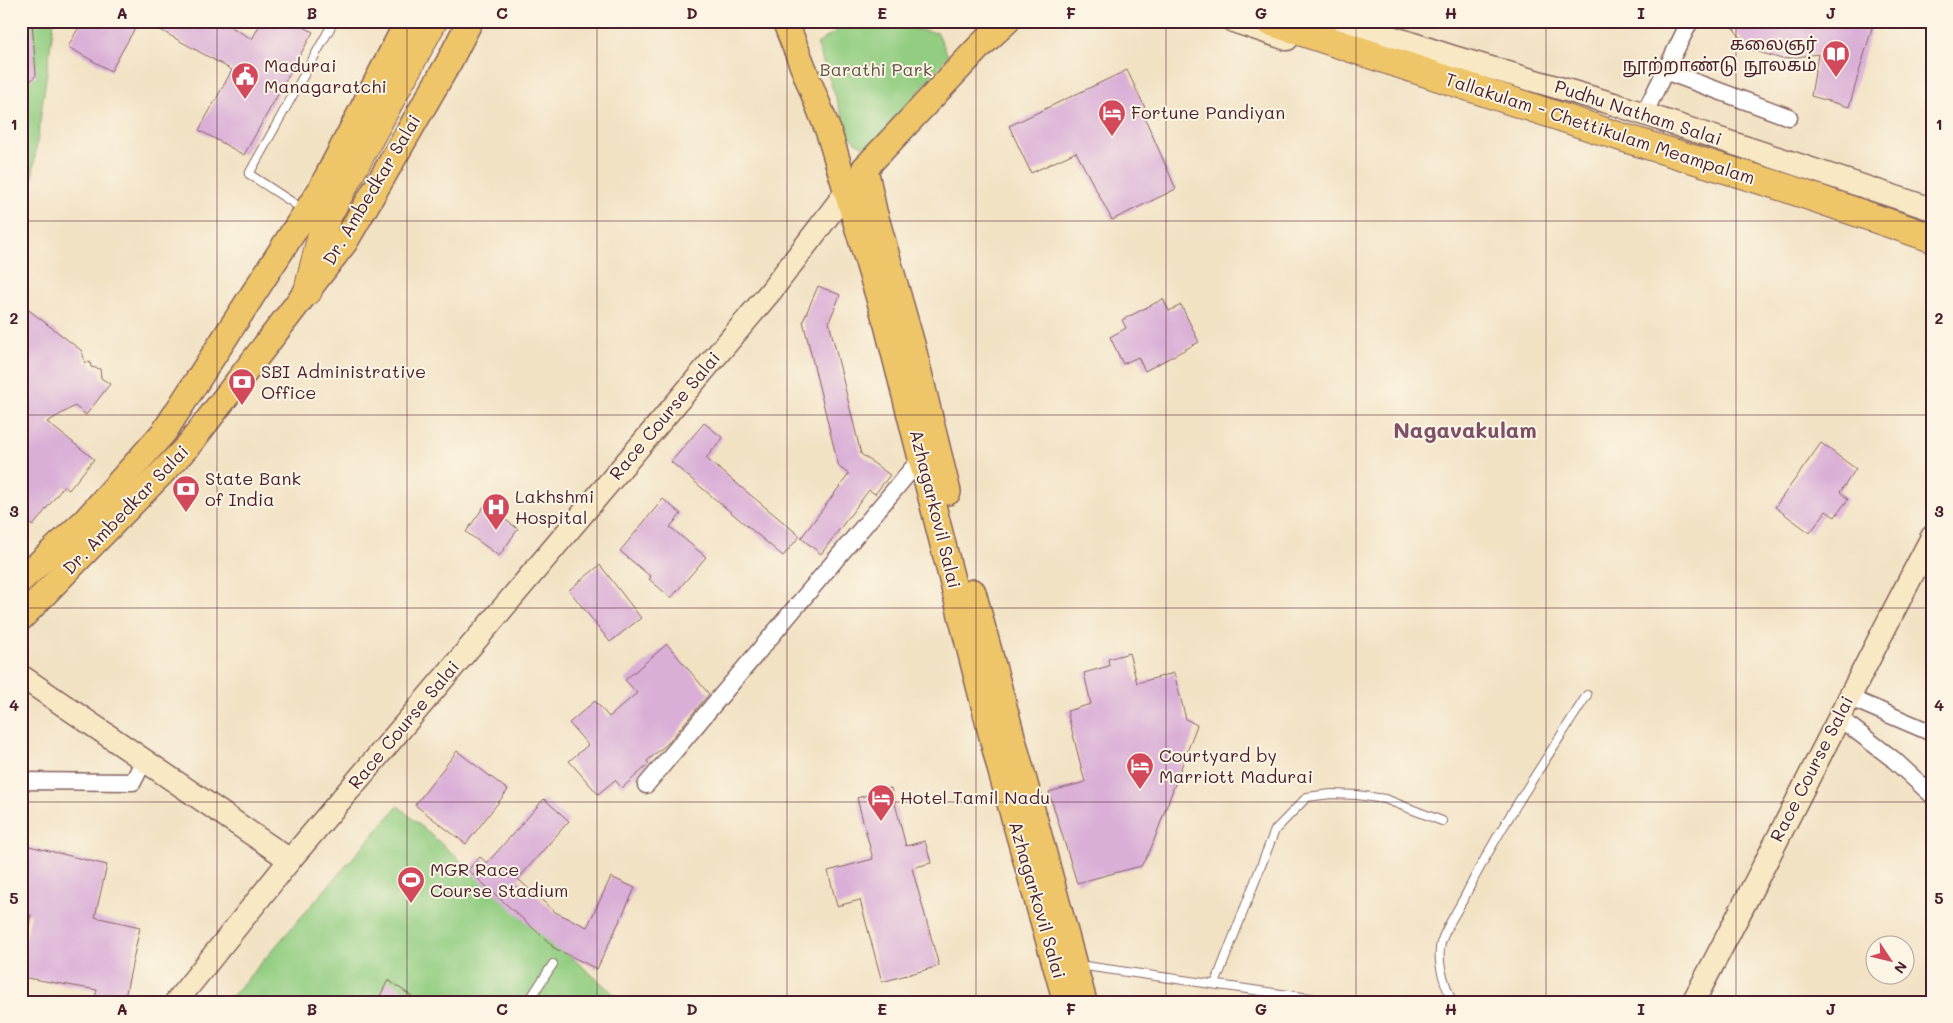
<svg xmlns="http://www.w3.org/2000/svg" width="1953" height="1023" font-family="Mali,'Noto Sans Tamil',sans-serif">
	<rect width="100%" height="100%" fill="#fcf5e5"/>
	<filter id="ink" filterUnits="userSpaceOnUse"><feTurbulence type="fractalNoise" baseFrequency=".02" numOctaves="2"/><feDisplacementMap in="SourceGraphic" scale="10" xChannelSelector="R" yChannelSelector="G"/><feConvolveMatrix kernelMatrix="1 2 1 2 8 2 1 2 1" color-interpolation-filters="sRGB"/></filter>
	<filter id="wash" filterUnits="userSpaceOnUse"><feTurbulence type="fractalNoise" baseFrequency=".0096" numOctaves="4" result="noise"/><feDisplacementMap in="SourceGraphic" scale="20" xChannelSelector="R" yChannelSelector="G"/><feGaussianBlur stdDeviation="1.12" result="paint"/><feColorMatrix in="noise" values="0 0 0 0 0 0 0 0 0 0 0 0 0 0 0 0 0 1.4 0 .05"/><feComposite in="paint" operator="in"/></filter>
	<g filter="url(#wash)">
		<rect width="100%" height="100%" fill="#f2e2c4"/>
		<g fill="#92cd81" stroke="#6e7656">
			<polygon points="21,21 54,21 21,257"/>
			<polygon points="851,21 865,21 938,33 948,56 880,138 864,147 855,142 849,135 817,44"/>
			<polygon points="398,806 623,1002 227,1002"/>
		</g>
		<g id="blocks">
			<g fill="#d9aed7">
				<polygon points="21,21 32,21 36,75 21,92"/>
				<polygon points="82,21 139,21 111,71 68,47"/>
				<polygon points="144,21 235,21 231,27 252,39 262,21 293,21 313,32 244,155 199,130 232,70"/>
				<polygon points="1728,21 1874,21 1849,107 1811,96 1818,54 1782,59 1749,49"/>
				<polygon points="1127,70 1148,114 1144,116 1176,189 1112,220 1076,152 1031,173 1009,126"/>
				<polygon points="818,286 840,295 829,322 861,454 890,475 875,494 869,490 821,554 801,538 849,474 839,467 837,460 803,321"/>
				<polygon points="1163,299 1169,311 1181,305 1199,342 1145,371 1138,357 1123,364 1110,337 1126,328 1122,320"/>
				<polygon points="21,304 82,351 85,363 90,362 91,367 100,369 101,378 110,384 86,415 75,406 47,422 94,459 69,490 64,486 33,526 21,517"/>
				<polygon points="704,423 723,438 706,458 800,536 783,556 671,462"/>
				<polygon points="1821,443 1856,469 1840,492 1848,499 1835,517 1826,511 1810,533 1775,507"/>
				<polygon points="663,499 681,514 670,527 706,557 671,598 649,579 651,577 620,551"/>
				<polygon points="485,505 518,529 499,556 466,532"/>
				<polygon points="600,565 641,618 610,642 569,590"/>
				<polygon points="667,644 709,694 668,743 647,761 649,764 622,788 615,780 598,794 569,761 588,745 569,723 595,701 609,717 637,693 625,680"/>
				<polygon points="1129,653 1137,683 1174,673 1186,719 1197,725 1150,851 1141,866 1077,883 1049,792 1085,782 1067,711 1091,704 1084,673 1109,666 1108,659"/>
				<polygon points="457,751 508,790 466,844 415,805"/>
				<polygon points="891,788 906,846 925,841 931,863 912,868 939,966 882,982 860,900 837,906 828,871 873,859 857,798"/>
				<polygon points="544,799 569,821 518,879 555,912 587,927 611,877 635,888 597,969 552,947 552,945 468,870 480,857 487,863"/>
				<polygon points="21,844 107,865 95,917 140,927 124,1002 94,1002 97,990 21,977 21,963 31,915 21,912"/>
				<polygon points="388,980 420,1002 377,1002"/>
			</g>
		</g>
	</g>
	<g filter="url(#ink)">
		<use href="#blocks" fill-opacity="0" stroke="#856361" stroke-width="1"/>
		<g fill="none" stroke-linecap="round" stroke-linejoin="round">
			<g stroke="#856361" stroke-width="10">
				<g id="lane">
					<polyline points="304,210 249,174 334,21"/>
					<polyline points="1078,965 1338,1002"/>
					<polyline points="1215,984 1275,830 1307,797 1331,794 1357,795 1385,799 1442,821"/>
					<polyline points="528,1002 553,964"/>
					<path d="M1452,1002c-7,-19 -16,-39 -11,-59 4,-15 17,-33 24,-47 35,-70 80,-135 122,-201"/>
				</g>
			</g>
			<g stroke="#856361" stroke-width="19">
				<g id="street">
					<polyline points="1665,71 1789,117"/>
					<polyline points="1644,114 1690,21"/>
					<polyline points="1848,697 1932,733"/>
					<polyline points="1838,717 1893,759 1932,795"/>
					<polyline points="21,781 133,782 144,760"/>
					<polyline points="646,785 922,457"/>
				</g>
			</g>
			<g stroke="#856361" stroke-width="25">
				<g id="secondary">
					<polyline points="1233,21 1287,39"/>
					<polyline points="1342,21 1450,56 1614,104 1932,209"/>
					<polyline points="21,676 290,860"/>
					<polyline points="176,1002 290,860 771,291 857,178"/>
					<path d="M1693,1002c82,-154 158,-311 239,-465"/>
				</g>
			</g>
			<g stroke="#856361" stroke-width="28">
				<g id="primary">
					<polyline points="785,21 829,133 887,325 1001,772 1066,1002"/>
					<polyline points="865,168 874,211 912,344 948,492"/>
					<polyline points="865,168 980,46 1007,21"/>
					<polyline points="21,580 85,521 164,432 321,189 408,21"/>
					<polyline points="973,592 1084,1002"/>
					<polyline points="21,618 188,446 345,242 449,62 470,21"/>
				</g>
			</g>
			<g stroke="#856361" stroke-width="30">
				<g id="highway">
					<polyline points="1269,21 1618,136 1786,188 1932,238"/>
					<polyline points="308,291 326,218 433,21"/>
				</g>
			</g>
			<use href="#lane" stroke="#fff" stroke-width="8"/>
			<use href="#street" stroke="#fff" stroke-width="16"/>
			<use href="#secondary" stroke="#f8e8c3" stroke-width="22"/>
			<use href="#primary" stroke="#eec569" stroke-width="25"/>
			<use href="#highway" stroke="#eec569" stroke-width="28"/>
		</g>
	</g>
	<path fill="none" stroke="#4a1f2b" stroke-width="1" stroke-opacity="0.55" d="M217,21v981M407,21v981M597,21v981M787,21v981M976,21v981M1166,21v981M1356,21v981M1546,21v981M1736,21v981M21,221h1911M21,415h1911M21,608h1911M21,802h1911"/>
	<defs>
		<g id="library-pin" transform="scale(1.4375)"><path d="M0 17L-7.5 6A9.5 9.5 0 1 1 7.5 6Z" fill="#d1495b" stroke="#fcf5e5"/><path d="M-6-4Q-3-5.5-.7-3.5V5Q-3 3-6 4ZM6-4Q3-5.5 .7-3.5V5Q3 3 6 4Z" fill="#fff"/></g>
		<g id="civic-pin" transform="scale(1.4375)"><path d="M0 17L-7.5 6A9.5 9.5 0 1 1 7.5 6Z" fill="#d1495b" stroke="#fcf5e5"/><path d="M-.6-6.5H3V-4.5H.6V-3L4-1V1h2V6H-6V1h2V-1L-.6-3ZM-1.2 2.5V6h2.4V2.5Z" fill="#fff"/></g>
		<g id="hotel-pin" transform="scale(1.4375)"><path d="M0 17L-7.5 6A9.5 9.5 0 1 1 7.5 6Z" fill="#d1495b" stroke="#fcf5e5"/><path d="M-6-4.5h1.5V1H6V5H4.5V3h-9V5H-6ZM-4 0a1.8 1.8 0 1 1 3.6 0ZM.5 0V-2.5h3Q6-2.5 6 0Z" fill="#fff"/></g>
		<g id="bank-pin" transform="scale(1.4375)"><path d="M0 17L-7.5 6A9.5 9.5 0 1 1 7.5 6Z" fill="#d1495b" stroke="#fcf5e5"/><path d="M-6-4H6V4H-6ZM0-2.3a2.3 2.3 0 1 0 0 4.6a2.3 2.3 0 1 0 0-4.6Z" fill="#fff"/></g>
		<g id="hospital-pin" transform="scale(1.4375)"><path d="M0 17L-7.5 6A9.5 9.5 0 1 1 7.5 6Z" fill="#d1495b" stroke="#fcf5e5"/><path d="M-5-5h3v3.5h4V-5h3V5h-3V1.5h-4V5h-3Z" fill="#fff"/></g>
		<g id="stadium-pin" transform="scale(1.4375)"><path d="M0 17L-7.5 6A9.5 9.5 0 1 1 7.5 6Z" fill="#d1495b" stroke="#fcf5e5"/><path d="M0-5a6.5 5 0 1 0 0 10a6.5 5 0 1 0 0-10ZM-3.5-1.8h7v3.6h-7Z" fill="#fff"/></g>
	</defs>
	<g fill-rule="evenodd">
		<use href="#library-pin" x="1836" y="54"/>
		<use href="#civic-pin" x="245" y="76"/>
		<use href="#hotel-pin" x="1112" y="113"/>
		<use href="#bank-pin" x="242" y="382"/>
		<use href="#bank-pin" x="186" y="489"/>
		<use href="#hospital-pin" x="496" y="507"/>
		<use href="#hotel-pin" x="1140" y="766"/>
		<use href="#hotel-pin" x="881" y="798"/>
		<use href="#stadium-pin" x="411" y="880"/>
	</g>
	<g text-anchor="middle" stroke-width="4" stroke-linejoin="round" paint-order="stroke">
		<g font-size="18" fill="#4a1f2b" stroke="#fcf5e5" text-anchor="start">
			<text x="1817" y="50" text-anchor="end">கலைஞர்<tspan x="1817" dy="21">நூற்றாண்டு நூலகம்</tspan></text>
			<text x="264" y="72">Madurai<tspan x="264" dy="21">Managaratchi</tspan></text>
			<text x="1131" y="119">Fortune Pandiyan</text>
			<text x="261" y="378">SBI Administrative<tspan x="261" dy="21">Office</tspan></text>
			<text x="205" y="485">State Bank<tspan x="205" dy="21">of India</tspan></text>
			<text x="515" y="503">Lakhshmi<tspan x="515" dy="21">Hospital</tspan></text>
			<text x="1159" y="762">Courtyard by<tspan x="1159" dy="21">Marriott Madurai</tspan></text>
			<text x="900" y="804">Hotel Tamil Nadu</text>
			<text x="430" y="876">MGR Race<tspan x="430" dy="21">Course Stadium</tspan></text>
		</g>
		<g font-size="18" fill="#605345" stroke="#fcf5e5">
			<text x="876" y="76">Barathi Park</text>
		</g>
		<g font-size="18" fill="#4a1f2b" stroke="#fcf5e5">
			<text transform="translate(1638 113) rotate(18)" y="6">Pudhu Natham Salai</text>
			<text transform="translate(1600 129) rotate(18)" y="6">Tallakulam - Chettikulam Meampalam</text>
			<text transform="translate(372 190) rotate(-59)" y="6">Dr. Ambedkar Salai</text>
			<text transform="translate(665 416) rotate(-50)" y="6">Race Course Salai</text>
			<text transform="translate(935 509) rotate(76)" y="6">Azhagarkovil Salai</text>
			<text transform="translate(126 510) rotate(-46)" y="6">Dr. Ambedkar Salai</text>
			<text transform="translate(404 725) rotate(-50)" y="6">Race Course Salai</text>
			<text transform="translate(1812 769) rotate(-63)" y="6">Race Course Salai</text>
			<text transform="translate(1037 900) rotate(74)" y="6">Azhagarkovil Salai</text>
		</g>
		<g font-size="22" font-weight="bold" fill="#7c5167" stroke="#fcf5e5">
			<text x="1465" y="438">Nagavakulam</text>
		</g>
	</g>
	<rect width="1953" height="1023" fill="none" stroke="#fcf5e5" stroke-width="55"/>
	<g transform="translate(1890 960) rotate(125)"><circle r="24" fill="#fcf5e5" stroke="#b59f9b"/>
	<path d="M0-4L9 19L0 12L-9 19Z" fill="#d1495b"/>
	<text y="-8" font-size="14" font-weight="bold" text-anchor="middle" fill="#4a1f2b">N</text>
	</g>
	<rect x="28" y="28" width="1898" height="968" fill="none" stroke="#4a1f2b" stroke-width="2"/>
	<g font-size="16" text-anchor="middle" font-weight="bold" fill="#4a1f2b">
		<text x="122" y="19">A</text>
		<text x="312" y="19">B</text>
		<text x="502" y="19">C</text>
		<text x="692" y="19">D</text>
		<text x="882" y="19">E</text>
		<text x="1071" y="19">F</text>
		<text x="1261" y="19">G</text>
		<text x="1451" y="19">H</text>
		<text x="1641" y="19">I</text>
		<text x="1831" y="19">J</text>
		<text x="14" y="130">1</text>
		<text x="1939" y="130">1</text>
		<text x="14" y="324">2</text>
		<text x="1939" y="324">2</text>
		<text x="14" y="517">3</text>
		<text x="1939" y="517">3</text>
		<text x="14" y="711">4</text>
		<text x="1939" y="711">4</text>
		<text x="14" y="904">5</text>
		<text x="1939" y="904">5</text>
		<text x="122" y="1015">A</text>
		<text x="312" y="1015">B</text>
		<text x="502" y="1015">C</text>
		<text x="692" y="1015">D</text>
		<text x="882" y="1015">E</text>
		<text x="1071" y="1015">F</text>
		<text x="1261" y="1015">G</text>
		<text x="1451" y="1015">H</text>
		<text x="1641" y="1015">I</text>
		<text x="1831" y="1015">J</text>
	</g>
</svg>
